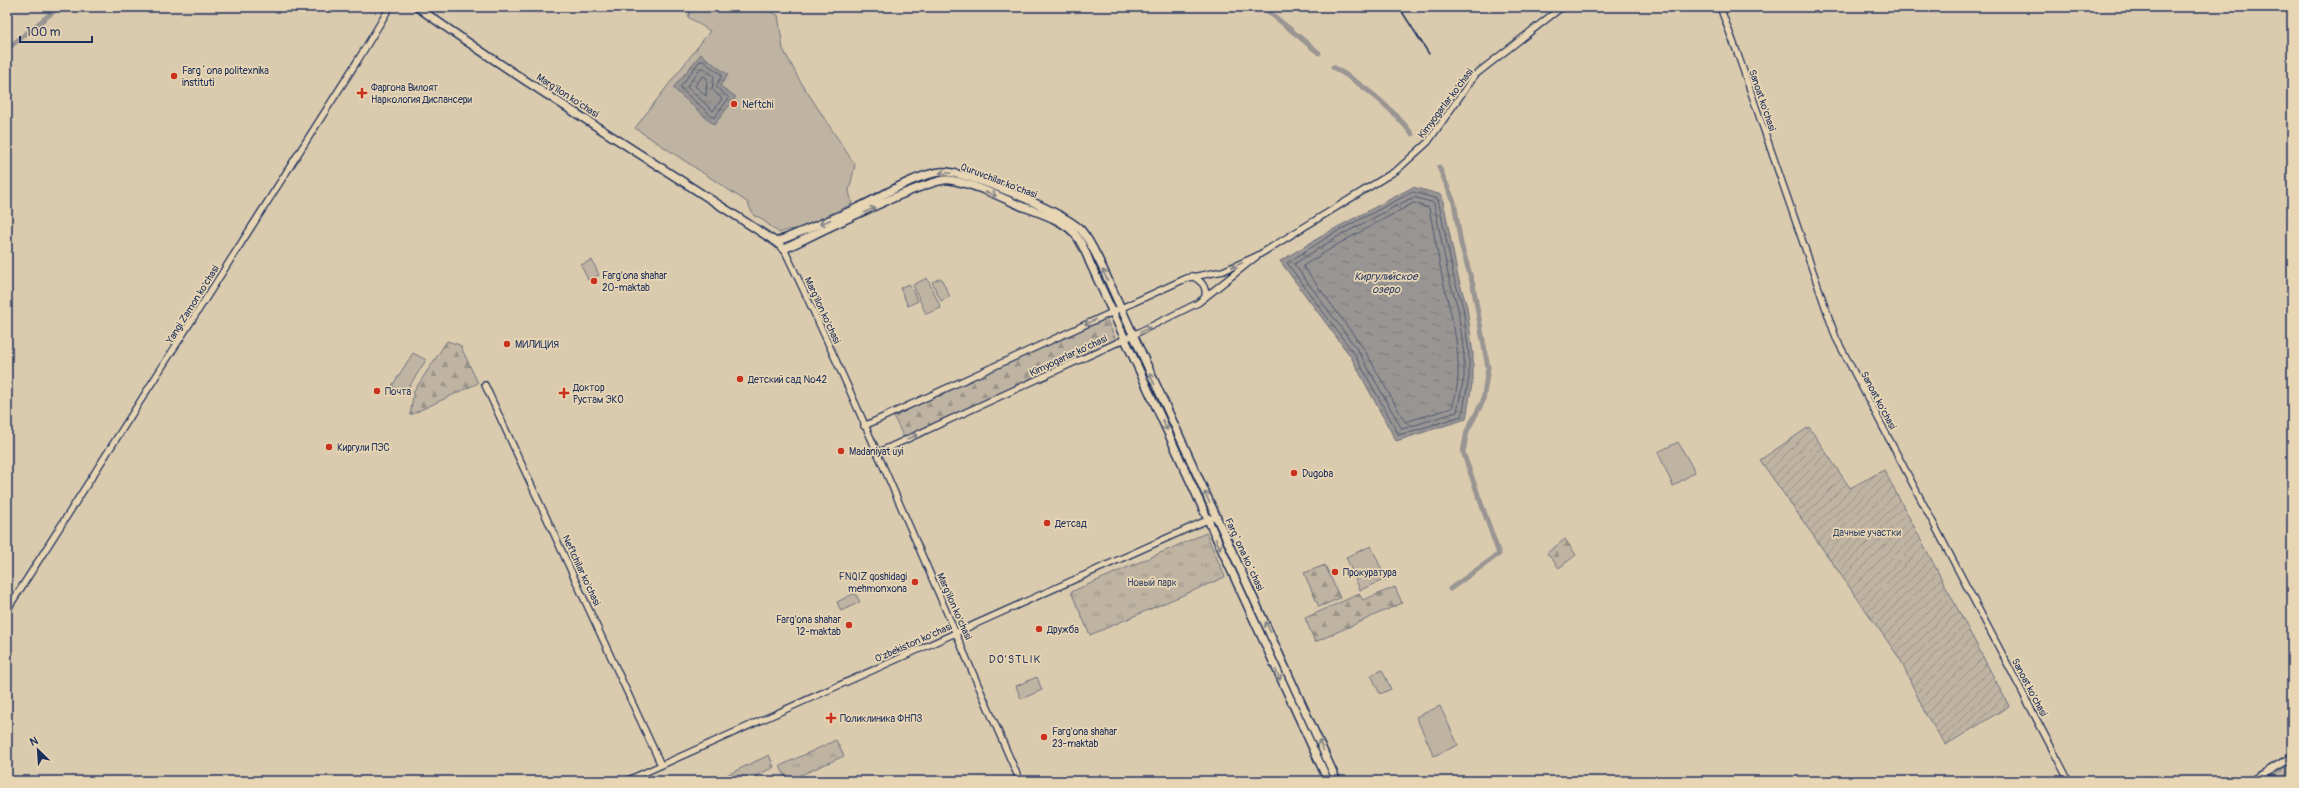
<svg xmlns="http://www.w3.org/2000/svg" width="2299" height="788" font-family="Pangolin,sans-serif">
	<defs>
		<pattern id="forest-firs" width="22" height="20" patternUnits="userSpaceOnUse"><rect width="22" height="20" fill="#bfb4a2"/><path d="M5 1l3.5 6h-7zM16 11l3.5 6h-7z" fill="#9a9387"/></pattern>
		<pattern id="park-tufts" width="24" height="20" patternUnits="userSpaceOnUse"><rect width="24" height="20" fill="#bfb4a2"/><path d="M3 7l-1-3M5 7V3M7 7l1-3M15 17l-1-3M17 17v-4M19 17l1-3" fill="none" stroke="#9a9387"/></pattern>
		<pattern id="garden-furrows" width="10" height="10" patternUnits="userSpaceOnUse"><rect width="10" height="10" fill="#bfb4a2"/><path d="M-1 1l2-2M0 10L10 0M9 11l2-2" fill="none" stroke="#9a9387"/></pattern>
		<pattern id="water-ripples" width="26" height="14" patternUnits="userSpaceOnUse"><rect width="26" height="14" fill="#999593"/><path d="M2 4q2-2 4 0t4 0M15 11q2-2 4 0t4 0" fill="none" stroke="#7c7a7b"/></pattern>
	</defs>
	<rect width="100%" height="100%" fill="#dbcbae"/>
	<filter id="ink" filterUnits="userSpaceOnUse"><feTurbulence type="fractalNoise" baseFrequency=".025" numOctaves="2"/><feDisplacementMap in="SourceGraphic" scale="8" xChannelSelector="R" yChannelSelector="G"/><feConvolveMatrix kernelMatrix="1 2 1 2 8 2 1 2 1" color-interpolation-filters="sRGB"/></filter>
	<g filter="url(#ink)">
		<g fill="#bfb4a2" stroke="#6d7280">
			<polygon points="692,7 759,7 778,15 783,49 800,81 855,165 849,191 852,204 799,229 787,230 779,233 759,217 754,216 747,202 635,128 710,31 688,17"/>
			<polygon points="592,260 599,275 588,280 581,265"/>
			<polygon points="927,278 941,308 926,314 913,285"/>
			<polygon points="941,278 950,297 941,301 932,282"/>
			<polygon points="909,284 918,301 908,306 900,288"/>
			<polygon points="413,353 426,360 405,393 392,386"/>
			<polygon points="1678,442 1695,472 1673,486 1658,452"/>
			<polygon points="1371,546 1386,579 1360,590 1346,557"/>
			<polygon points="855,593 860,602 841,611 837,602"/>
			<polygon points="1382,670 1391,689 1380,694 1371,675"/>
			<polygon points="1037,677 1042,690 1021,699 1016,686"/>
			<polygon points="1440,706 1458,745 1434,756 1416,717"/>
		</g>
		<g fill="url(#forest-firs)" stroke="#6d7280">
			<polygon points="1105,316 1117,342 905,440 892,413"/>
			<polygon points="447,341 460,345 478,383 410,415 414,391"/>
			<polygon points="1565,539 1576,555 1559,568 1547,553"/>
			<polygon points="1325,565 1340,598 1319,607 1304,573"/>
			<polygon points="1395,587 1402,603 1315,642 1305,618 1359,594 1363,600"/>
		</g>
		<g fill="url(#park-tufts)" stroke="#6d7280">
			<polygon points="1206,533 1225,577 1090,635 1071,592"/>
			<polygon points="836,740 844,756 787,781 780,766"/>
			<polygon points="769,755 774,767 745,781 714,781"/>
		</g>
		<g fill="url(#garden-furrows)" stroke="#6d7280">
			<polygon points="1809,427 1850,488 1884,470 2009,706 1946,745 1926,715 1900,659 1760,460"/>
			<polygon points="2292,764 2292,781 2264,781"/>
		</g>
		<g fill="url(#water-ripples)" stroke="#676c7e">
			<polygon points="701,54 728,75 720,86 736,97 714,125 673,88"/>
			<polygon points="1413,187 1442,195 1458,277 1467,307 1473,355 1473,378 1466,419 1396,441 1351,357 1280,261 1332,230"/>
		</g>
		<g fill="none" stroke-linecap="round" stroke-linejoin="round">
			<g stroke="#4d5873" stroke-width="1">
				<polygon points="700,61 703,61 722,75 716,87 729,98 714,118 680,88"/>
				<polygon points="701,68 704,68 714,76 712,89 722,99 713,111 687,87"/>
				<polygon points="703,76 707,78 706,96 695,86"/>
				<polygon points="1413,192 1438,199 1454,278 1463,307 1469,355 1469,377 1462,416 1399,435 1355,355 1287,263 1334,233"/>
				<polygon points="1414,197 1434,203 1449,279 1458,308 1464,355 1464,377 1457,412 1402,429 1359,352 1294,264 1337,237"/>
				<path d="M1414,203l15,5c5,24 9,49 14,73 10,41 23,85 9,127l-47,14 -41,-73 -61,-83 37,-23z"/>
			</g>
			<g stroke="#999593" stroke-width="5">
				<polyline points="1263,7 1319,53"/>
				<polyline points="7,49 59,7"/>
				<path d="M1333,67c29,17 58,40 79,67"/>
				<polyline points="1439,167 1454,202 1461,244 1473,285 1488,368 1483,401 1467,431 1463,452 1499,554 1450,589"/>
			</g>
			<g stroke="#1b2f5e" stroke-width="8">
				<g id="minor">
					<polyline points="1720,7 1737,52 1836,338 2069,781"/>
					<path d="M784,249c84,175 158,355 236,532"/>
					<polyline points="1257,256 1397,170 1428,142 1475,75 1562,7"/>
					<path d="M1192,276c9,5 15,10 13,21"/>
					<polyline points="485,385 661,765"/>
					<polyline points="864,426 1187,278 1223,271 1257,256 1198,303 1125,339 877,453"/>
					<polyline points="7,610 358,60 390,7"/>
					<polyline points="626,781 1216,516"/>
				</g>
			</g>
			<g stroke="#1b2f5e" stroke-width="10">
				<g id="major">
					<path d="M417,7c117,83 240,156 359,235l8,7c26,-12 146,-73 166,-69 24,4 49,16 71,26 19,7 46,15 57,32 5,8 9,17 12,25l238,518"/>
					<path d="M776,242c27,-11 55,-22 81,-34 26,-12 55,-32 83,-36 23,-3 126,41 141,58 14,16 30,58 40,78l216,473"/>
					<polyline points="2252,781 2292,757"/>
				</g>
			</g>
			<use href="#minor" stroke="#e7d5b3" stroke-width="5.5"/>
			<use href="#major" stroke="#e7d5b3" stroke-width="7"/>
			<polyline stroke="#1b2f5e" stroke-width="1.5" points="1399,7 1429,54"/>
		</g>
		<defs><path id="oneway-shaft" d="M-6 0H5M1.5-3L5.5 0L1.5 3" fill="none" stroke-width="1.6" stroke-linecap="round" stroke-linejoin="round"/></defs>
		<g stroke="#818288">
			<use href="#oneway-shaft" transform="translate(945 173) rotate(-180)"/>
			<use href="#oneway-shaft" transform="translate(991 194) rotate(22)"/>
			<use href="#oneway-shaft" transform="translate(870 210) rotate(-25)"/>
			<use href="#oneway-shaft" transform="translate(825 222) rotate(157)"/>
			<use href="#oneway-shaft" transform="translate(1237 265) rotate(157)"/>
			<use href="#oneway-shaft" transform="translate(1105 275) rotate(-116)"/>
			<use href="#oneway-shaft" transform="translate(1090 322) rotate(155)"/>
			<use href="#oneway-shaft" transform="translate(1145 330) rotate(-26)"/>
			<use href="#oneway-shaft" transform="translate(1152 379) rotate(-115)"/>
			<use href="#oneway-shaft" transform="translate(1165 425) rotate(66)"/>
			<use href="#oneway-shaft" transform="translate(912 437) rotate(-24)"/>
			<use href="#oneway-shaft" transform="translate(1207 497) rotate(-114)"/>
			<use href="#oneway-shaft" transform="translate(1218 544) rotate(66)"/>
			<use href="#oneway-shaft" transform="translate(1268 627) rotate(-115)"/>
			<use href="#oneway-shaft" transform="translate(1278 675) rotate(66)"/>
			<use href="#oneway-shaft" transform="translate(1321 745) rotate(-114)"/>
		</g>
	</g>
	<g fill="#c8321e" stroke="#e7d5b3" stroke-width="1.5">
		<circle cx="174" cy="76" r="4"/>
		<path d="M360 87h4v4h4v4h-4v4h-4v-4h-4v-4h4z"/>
		<circle cx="734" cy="104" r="4"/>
		<circle cx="594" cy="281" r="4"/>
		<circle cx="507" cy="344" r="4"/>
		<circle cx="740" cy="379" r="4"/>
		<circle cx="377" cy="391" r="4"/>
		<path d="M562 387h4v4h4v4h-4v4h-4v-4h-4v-4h4z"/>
		<circle cx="329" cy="447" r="4"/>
		<circle cx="841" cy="451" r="4"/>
		<circle cx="1294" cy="473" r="4"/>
		<circle cx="1047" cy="523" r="4"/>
		<circle cx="1335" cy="572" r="4"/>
		<circle cx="915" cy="582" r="4"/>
		<circle cx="849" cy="625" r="4"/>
		<circle cx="1039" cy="629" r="4"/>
		<path d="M829 712h4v4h4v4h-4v4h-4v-4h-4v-4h4z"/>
		<circle cx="1044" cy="737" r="4"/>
	</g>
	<g text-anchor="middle" stroke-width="3.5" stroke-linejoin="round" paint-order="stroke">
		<g font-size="10" fill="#1b2f5e" stroke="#e7d5b3" text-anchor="start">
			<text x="182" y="74">Fargʻona politexnika<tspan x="182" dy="12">instituti</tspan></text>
			<text x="371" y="91">Фаргона Вилоят<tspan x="371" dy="12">Наркология Диспансери</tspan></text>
			<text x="742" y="108">Neftchi</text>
			<text x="602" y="279">Farg'ona shahar<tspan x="602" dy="12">20-maktab</tspan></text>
			<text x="515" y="348">МИЛИЦИЯ</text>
			<text x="748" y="383">Детский сад №42</text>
			<text x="573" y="391">Доктор<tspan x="573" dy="12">Рустам ЭКО</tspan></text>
			<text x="385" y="395">Почта</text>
			<text x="337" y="451">Киргули ПЭС</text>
			<text x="849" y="455">Madaniyat uyi</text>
			<text x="1302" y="477">Dugoba</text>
			<text x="1055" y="527">Детсад</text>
			<text x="1343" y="576">Прокуратура</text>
			<text x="907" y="580" text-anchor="end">FNQIZ qoshidagi<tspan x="907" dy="12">mehmonxona</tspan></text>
			<text x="841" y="623" text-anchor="end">Farg'ona shahar<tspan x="841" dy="12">12-maktab</tspan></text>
			<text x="1047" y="633">Дружба</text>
			<text x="840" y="722">Поликлиника ФНПЗ</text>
			<text x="1052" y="735">Farg'ona shahar<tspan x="1052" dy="12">23-maktab</tspan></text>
		</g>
		<g font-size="10" fill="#1b2f5e" stroke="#e7d5b3">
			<text transform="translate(568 95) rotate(33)" y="4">Marg'ilon ko'chasi</text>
			<text transform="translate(1763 100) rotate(71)" y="4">Sanoat ko'chasi</text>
			<text transform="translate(1445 103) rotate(-53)" y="4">Kimyogarlar ko'chasi</text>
			<text transform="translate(999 180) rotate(21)" y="4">Quruvchilar ko'chasi</text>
			<text transform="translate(192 304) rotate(-58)" y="4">Yangi Zamon ko'chasi</text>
			<text transform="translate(823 310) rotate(65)" y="4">Marg'ilon ko'chasi</text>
			<text transform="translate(1068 355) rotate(-25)" y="4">Kimyogarlar ko'chasi</text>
			<text transform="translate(1879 400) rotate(62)" y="4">Sanoat ko'chasi</text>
			<text transform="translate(1245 554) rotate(65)" y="4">Fargʻona koʻchasi</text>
			<text transform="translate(582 570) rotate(65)" y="4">Neftchilar ko'chasi</text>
			<text transform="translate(955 606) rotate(66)" y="4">Marg'ilon ko'chasi</text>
			<text transform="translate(913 642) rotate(-24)" y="4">O'zbekiston ko'chasi</text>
			<text transform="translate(2030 687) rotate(62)" y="4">Sanoat ko'chasi</text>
		</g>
		<g font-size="10" fill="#344368" stroke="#e7d5b3">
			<text x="1867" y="536">Дачные участки</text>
			<text x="1152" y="586">Новый парк</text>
		</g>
		<g font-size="11" font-style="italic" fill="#344369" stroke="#e7d5b3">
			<text x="1386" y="280">Киргулийское<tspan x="1386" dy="13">озеро</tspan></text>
		</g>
		<g font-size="11" letter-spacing="1" fill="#1b2f5e" stroke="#e7d5b3">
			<text x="1015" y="663">DO'STLIK</text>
		</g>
	</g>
	<rect width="2299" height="788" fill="none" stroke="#e7d5b3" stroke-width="24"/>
	<rect x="12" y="12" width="2275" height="764" fill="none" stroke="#1b2f5e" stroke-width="1.5" filter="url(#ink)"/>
	<g transform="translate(38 750) rotate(335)" stroke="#e7d5b3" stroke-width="3" paint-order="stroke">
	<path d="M0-3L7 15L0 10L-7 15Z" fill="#1b2f5e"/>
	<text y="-6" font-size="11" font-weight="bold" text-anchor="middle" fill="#1b2f5e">N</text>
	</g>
	<path d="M20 36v6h72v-6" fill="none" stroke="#1b2f5e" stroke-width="2"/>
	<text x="26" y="36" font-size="12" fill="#1b2f5e" stroke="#e7d5b3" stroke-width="3" paint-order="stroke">100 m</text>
</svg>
